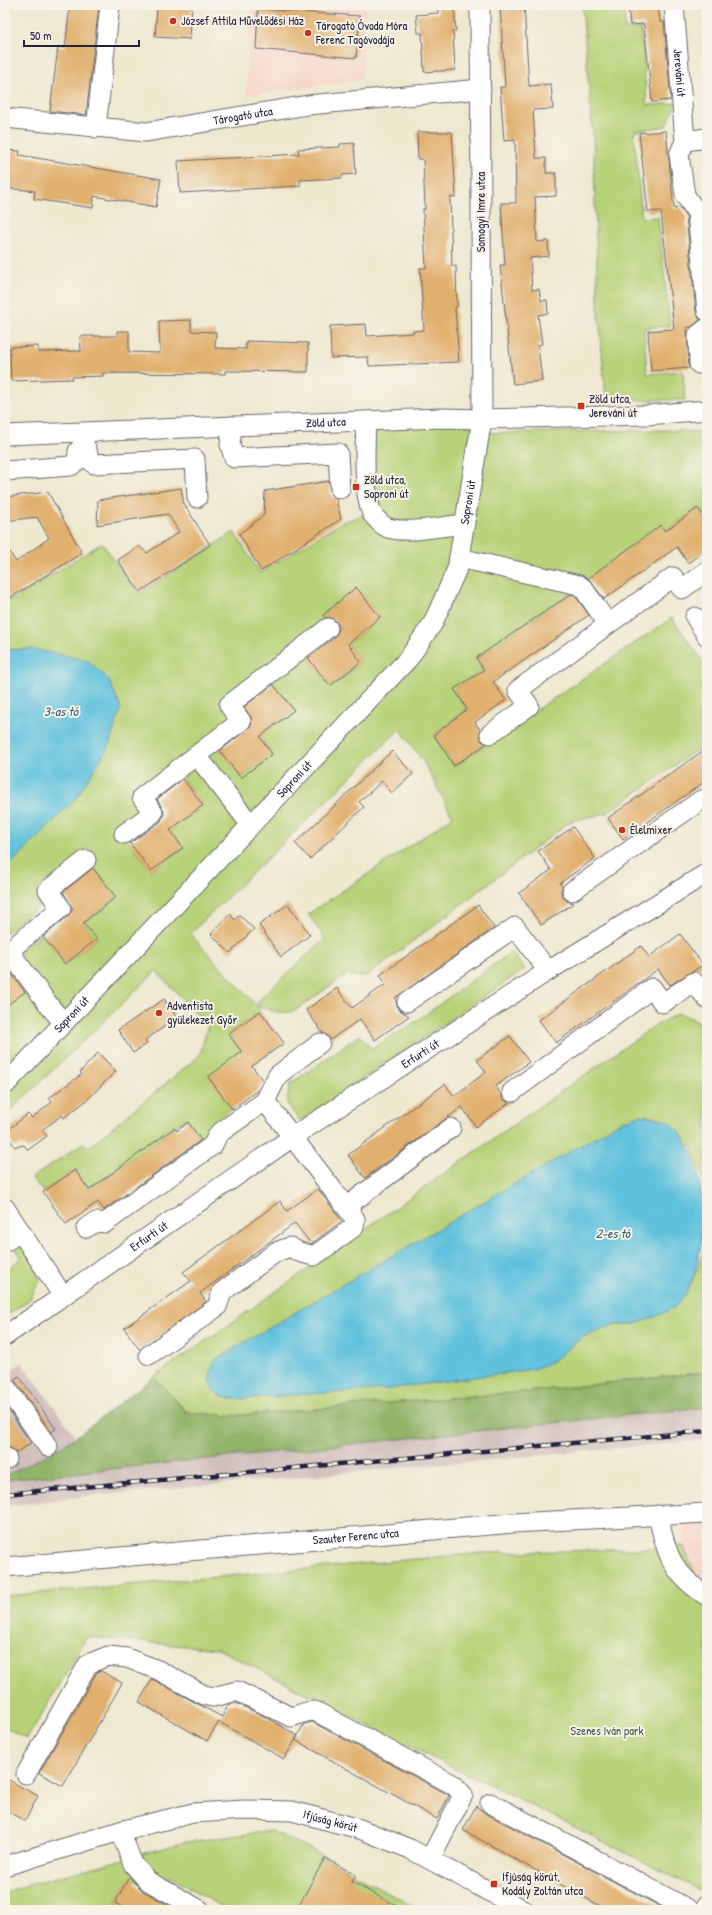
<svg xmlns="http://www.w3.org/2000/svg" width="712" height="1915" font-family="'Patrick Hand',sans-serif">
	<rect width="100%" height="100%" fill="#f7f3e8"/>
	<filter id="ink" filterUnits="userSpaceOnUse"><feTurbulence type="fractalNoise" baseFrequency=".025" numOctaves="2"/><feDisplacementMap in="SourceGraphic" scale="8" xChannelSelector="R" yChannelSelector="G"/><feConvolveMatrix kernelMatrix="1 2 1 2 8 2 1 2 1" color-interpolation-filters="sRGB"/></filter>
	<filter id="wash" filterUnits="userSpaceOnUse"><feTurbulence type="fractalNoise" baseFrequency=".012" numOctaves="4" result="noise"/><feDisplacementMap in="SourceGraphic" scale="16" xChannelSelector="R" yChannelSelector="G"/><feGaussianBlur stdDeviation="0.9" result="paint"/><feColorMatrix in="noise" values="0 0 0 0 0 0 0 0 0 0 0 0 0 0 0 0 0 1.4 0 .05"/><feComposite in="paint" operator="in"/></filter>
	<g filter="url(#wash)">
		<rect width="100%" height="100%" fill="#eee8cf"/>
		<g fill="#f6d2c4">
			<polygon points="251,5 365,5 362,80 246,95"/>
			<polygon points="707,1513 707,1601 683,1546 684,1514"/>
		</g>
		<g fill="#d1bfbe">
			<polygon points="22,1363 76,1437 51,1453 5,1476 5,1374"/>
			<polygon points="707,1407 707,1440 79,1497 5,1506 5,1480"/>
		</g>
		<g fill="#b7d278" stroke="#6c7a5a" fill-rule="evenodd">
			<polygon points="582,5 624,5 625,29 641,28 647,105 677,103 666,126 635,131 634,135 642,218 658,217 670,326 644,328 647,374 683,371 685,400 606,400 598,306 593,134"/>
			<path d="M440,418l54,15 166,-3 47,2v88l-9,-12 -33,23 -4,-5 -75,54 -11,11 -99,67 8,12 -30,19 13,20 -33,26 20,31 218,-148 35,49v76l-100,70 -36,8 -203,154 -11,2 -10,-3 -51,36c-13,6 -25,0 -38,-4l2,5 -32,23 14,18 -10,57 -24,18 -4,16 -18,-24 -97,71 -14,-20 -32,22 -11,-14 51,-35 6,4 111,-92 8,-30 -52,-54 -151,145v-81l2,-2 -2,-3v-23l23,-17 -22,-28 35,-28 24,30 32,-25 -14,-16 33,-26 -25,-32 -86,68v-63l71,-72 -45,-149 -26,1v-56l5,7 92,-58 37,51 95,-62 26,41 82,-51 29,-9 -5,-91zM356,588l24,29 -32,27 13,18 -31,24 -24,-31 -35,27 23,28 -34,27 12,17 -31,24 -23,-31 -37,29 22,30 -33,24 13,18 -32,23 -27,-36 29,-22 -11,-16 99,-76 -12,-16 102,-80 -8,-10zM400,729l23,32 30,56 -145,97 17,25 -57,52 -9,9 -2,6 -67,-72z"/>
			<polygon points="511,952 525,969 300,1121 287,1104 290,1084 360,1035 371,1049 414,1023"/>
			<path d="M679,1013l28,12v165l-16,-45 -467,209 -13,29c4,11 9,13 20,16l79,-5 245,-35c16,-14 35,-30 57,-34 6,-1 12,1 18,0 9,-2 42,-15 47,-21 15,-18 24,-41 30,-63v131l-172,19 -305,25 -43,-4 -33,-35 502,-352z"/>
			<polygon points="20,1244 36,1266 40,1280 30,1299 5,1317 5,1271 22,1258 14,1246"/>
			<polygon points="683,1546 707,1601 707,1876 699,1890 489,1784 449,1766 218,1649 87,1637 27,1739 5,1727 5,1596 482,1553 635,1549"/>
			<polygon points="271,1831 307,1847 419,1910 228,1910 169,1876 160,1892 129,1878 115,1903 128,1910 5,1910 5,1892 28,1885 186,1842"/>
		</g>
		<polygon fill="#91b468" stroke="#5a6b52" points="707,1372 707,1407 5,1480 5,1476 51,1453 76,1437 154,1377 186,1412 230,1416 535,1391"/>
		<g fill="#5fc1dd" stroke="#40728c">
			<polygon points="31,649 87,660 109,680 121,708 108,748 76,798 5,870 5,650"/>
			<path d="M640,1115c11,2 23,2 32,9 40,35 40,141 6,180 -8,8 -39,20 -50,21 -6,0 -13,-1 -18,1 -12,4 -26,9 -36,17 -6,5 -12,11 -18,16 -7,4 -15,7 -22,10l-146,20 -157,10c-24,-6 -25,-21 -15,-40l406,-238z"/>
		</g>
		<g id="blocks">
			<g fill="#e1b06e">
				<polygon points="70,5 99,5 86,115 50,111 58,47 65,48"/>
				<polygon points="157,5 192,5 190,39 155,37"/>
				<polygon points="438,5 454,5 456,31 453,31 455,70 424,72 422,33 418,33 416,15 438,13"/>
				<polygon points="500,5 524,5 529,86 551,84 553,109 533,110 536,158 546,158 546,173 556,173 556,196 535,197 537,242 548,241 549,256 530,258 532,290 539,289 541,301 547,300 548,313 538,315 542,344 538,345 542,381 513,384 500,265 505,265 501,203 516,203 515,140 504,141 500,87 505,87"/>
				<polygon points="628,5 658,5 660,22 664,22 671,100 652,102 644,24 630,25"/>
				<polygon points="258,9 360,16 356,58 256,49"/>
				<polygon points="666,131 674,209 681,208 686,217 696,312 700,320 691,327 687,327 689,368 651,371 648,331 674,329 661,211 648,212 639,133"/>
				<polygon points="417,132 452,132 456,197 450,197 452,266 456,266 457,307 455,308 459,362 369,366 368,357 331,358 330,326 366,324 367,336 413,333 413,331 424,330 420,268 426,268 423,209 425,209 423,159 418,159"/>
				<polygon points="354,143 356,174 342,175 342,178 300,180 300,186 180,193 178,161 299,154 298,149 340,147 340,144"/>
				<polygon points="5,150 20,151 19,155 161,179 156,207 94,196 93,208 34,199 35,191 5,188"/>
				<polygon points="191,320 191,331 216,332 215,348 246,349 246,341 308,343 308,372 225,371 225,374 103,373 103,376 72,377 72,379 11,381 10,347 38,346 38,352 81,351 80,336 117,336 117,331 129,331 129,352 160,353 159,321"/>
				<polygon points="329,481 331,495 336,499 341,519 261,571 239,534 264,515 265,491"/>
				<polygon points="181,488 184,504 210,545 140,592 118,560 139,546 147,553 179,532 168,514 97,525 98,500"/>
				<polygon points="48,492 82,553 10,598 5,589 5,545 16,562 49,538 37,517 5,521 5,497"/>
				<polygon points="698,508 707,520 707,549 688,563 677,547 604,599 588,578 661,525 665,531"/>
				<polygon points="356,587 380,617 348,644 361,662 330,686 308,658 335,637 338,632 339,626 336,621 332,618 325,618 323,615"/>
				<polygon points="571,594 575,596 589,615 493,682 506,700 475,722 480,730 481,740 486,744 454,766 434,735 467,709 454,689 484,670 476,658"/>
				<polygon points="273,684 294,710 260,737 272,754 241,778 220,751 251,726 252,719 244,707"/>
				<polygon points="707,748 707,780 623,839 608,818"/>
				<polygon points="392,751 413,774 392,793 382,781 359,802 364,807 310,859 295,843"/>
				<polygon points="183,779 203,805 170,830 183,848 151,871 130,843 160,822 163,817 164,812 157,799"/>
				<polygon points="573,827 595,858 560,883 562,886 561,892 563,897 567,901 574,903 541,925 519,893 551,870 538,851"/>
				<polygon points="93,868 116,897 83,923 97,939 65,964 43,937 68,916 73,909 63,892"/>
				<polygon points="288,904 310,935 281,957 259,925"/>
				<polygon points="478,905 494,928 395,998 398,1009 409,1016 375,1040 360,1019 330,1040 328,1036 323,1033 306,1010 337,988 352,1008 386,984 380,975"/>
				<polygon points="230,914 235,920 239,915 254,929 230,953 211,934"/>
				<polygon points="680,934 703,965 670,985 658,969 556,1043 539,1020 641,946 649,957"/>
				<polygon points="5,965 25,992 5,1007"/>
				<polygon points="164,999 177,1018 145,1040 147,1044 133,1053 118,1030"/>
				<polygon points="260,1011 284,1043 252,1066 263,1081 259,1089 232,1109 208,1077 242,1052 228,1034"/>
				<polygon points="510,1036 529,1062 496,1086 503,1099 509,1103 476,1127 462,1107 365,1178 348,1155 445,1084 454,1096 486,1072 477,1060"/>
				<polygon points="98,1053 116,1071 87,1100 64,1118 62,1115 42,1130 47,1136 28,1150 24,1145 15,1147 8,1137 10,1128 28,1114 32,1118 52,1102 49,1098 82,1074 80,1072"/>
				<polygon points="188,1122 201,1140 104,1210 98,1202 66,1224 43,1192 75,1170 89,1190 174,1128 177,1131"/>
				<polygon points="318,1189 342,1221 311,1244 295,1223 200,1293 206,1302 140,1350 124,1328 191,1281 183,1272 280,1201 287,1211"/>
				<polygon points="19,1376 56,1429 51,1432 14,1379"/>
				<polygon points="5,1405 31,1443 16,1453 12,1449 5,1446"/>
				<polygon points="101,1671 122,1683 63,1786 39,1773 97,1672"/>
				<polygon points="152,1679 222,1717 228,1705 236,1703 266,1717 298,1736 284,1759 219,1722 207,1741 139,1702"/>
				<polygon points="312,1722 447,1794 449,1796 437,1819 295,1740 304,1724"/>
				<polygon points="5,1778 38,1796 25,1821 5,1810"/>
				<polygon points="476,1806 485,1813 667,1910 608,1910 567,1888 463,1830"/>
				<polygon points="325,1858 356,1875 352,1882 404,1910 296,1910"/>
				<polygon points="129,1877 143,1891 177,1910 128,1910 115,1903"/>
			</g>
		</g>
	</g>
	<g filter="url(#ink)">
		<use href="#blocks" fill-opacity="0" stroke="#69676f" stroke-width="1"/>
		<g fill="none" stroke-linecap="round" stroke-linejoin="round">
			<g stroke="#69676f" stroke-width="21">
				<g id="minor">
					<path id="s1" d="M674,5l11,136 22,-3"/>
					<path id="s2" d="M5,118l141,14 162,-27 173,-16"/>
					<polyline points="96,128 110,5"/>
					<polyline points="685,141 679,155 685,195 697,213 707,311"/>
					<polyline points="699,364 698,335 707,328"/>
					<path d="M366,422c-1,24 -3,66 5,89 1,5 12,15 17,17 22,6 55,-2 77,-4"/>
					<polyline points="232,426 230,445 234,458 338,453 340,489"/>
					<path d="M82,433c1,12 6,16 7,26l5,5 101,-5 2,39"/>
					<path id="s3" d="M5,435l435,-17 42,1 165,-4 60,-5"/>
					<polyline points="5,471 71,466 77,461 78,451 83,445"/>
					<polyline points="459,558 579,585 583,588 608,624"/>
					<polyline points="695,617 707,636"/>
					<polyline points="490,734 529,706 518,690 673,577 682,589 707,571"/>
					<polyline points="197,756 251,825"/>
					<polyline points="124,834 153,813 142,797 241,721 229,705 328,628"/>
					<polyline points="572,891 701,800 707,799"/>
					<polyline points="9,951 51,1008 64,1023"/>
					<polyline points="5,954 61,908 48,890 86,860"/>
					<polyline points="407,1002 515,927 548,971"/>
					<path id="s4" d="M5,1085l403,-426 25,-36 24,-54 25,-150 -2,-414"/>
					<polyline points="512,1092 652,988 663,1003 694,982 707,999"/>
					<polyline points="265,1101 278,1075 320,1043"/>
					<polyline points="5,1208 63,1296"/>
					<polyline points="86,1228 96,1222 105,1223 213,1145 218,1134 265,1101 346,1207 451,1128"/>
					<polyline points="5,1242 20,1232"/>
					<path id="s5" d="M5,1336l292,-202 251,-163 159,-98"/>
					<polyline points="149,1355 217,1307 222,1292 276,1252 290,1247 299,1252 314,1256 354,1227 355,1219 346,1207"/>
					<polyline points="5,1386 48,1447"/>
					<polyline points="5,1457 7,1459"/>
					<path d="M658,1515c8,39 14,59 49,81"/>
					<path id="s6" d="M5,1567l508,-44 194,-10"/>
					<path d="M26,1774l62,-110 20,-8 19,2 31,12 46,25 9,2 24,-6 54,26c9,-2 15,-7 24,-6l139,74 9,10 -33,64"/>
					<polyline points="490,1803 690,1910"/>
					<polyline points="120,1831 133,1864 148,1881 200,1910"/>
					<path id="s7" d="M5,1866l115,-35 73,-18 51,-3 48,1 68,18 50,20 114,61"/>
					<polyline points="704,1910 707,1905"/>
				</g>
			</g>
			<use href="#minor" stroke="#fff" stroke-width="19"/>
			<g stroke="#22223b" stroke-width="4.5">
				<polyline id="rail" points="5,1494 707,1431"/>
			</g>
			<use href="#rail" stroke="#f7f3e8" stroke-width="3" stroke-dasharray="9" stroke-linecap="butt"/>
		</g>
	</g>
	<g fill="#c8321e" stroke="#f7f3e8" stroke-width="1.5">
		<circle cx="173" cy="21" r="4"/>
		<circle cx="308" cy="33" r="4"/>
		<rect x="577" y="402" width="8" height="8" rx="2"/>
		<rect x="352" y="483" width="8" height="8" rx="2"/>
		<circle cx="622" cy="830" r="4"/>
		<circle cx="159" cy="1013" r="4"/>
		<rect x="490" y="1880" width="8" height="8" rx="2"/>
	</g>
	<g text-anchor="middle" stroke-width="4" stroke-linejoin="round" paint-order="stroke">
		<g font-size="12" fill="#22223b" stroke="#f7f3e8" text-anchor="start">
			<text x="181" y="25">József Attila Művelődési Ház</text>
			<text x="316" y="30">Tárogató Óvoda Móra<tspan x="316" dy="14">Ferenc Tagóvodája</tspan></text>
			<text x="589" y="403">Zöld utca,<tspan x="589" dy="14">Jereváni út</tspan></text>
			<text x="364" y="484">Zöld utca,<tspan x="364" dy="14">Soproni út</tspan></text>
			<text x="630" y="834">Élelmixer</text>
			<text x="167" y="1010">Adventista<tspan x="167" dy="14">gyülekezet Győr</tspan></text>
			<text x="502" y="1881">Ifjúság körút,<tspan x="502" dy="14">Kodály Zoltán utca</tspan></text>
		</g>
		<g font-size="12" fill="#22223b" stroke="#f7f3e8">
			<text dy="4" stroke="none"><textPath href="#s1" startOffset="68">Jereváni út</textPath></text>
			<text dy="4" stroke="none"><textPath href="#s2" startOffset="240">Tárogató utca</textPath></text>
			<text transform="translate(481 212) rotate(-90)" y="4">Somogyi Imre utca</text>
			<text dy="4" stroke="none"><textPath href="#s3" startOffset="321">Zöld utca</textPath></text>
			<text dy="4" stroke="none"><textPath href="#s4" startOffset="757">Soproni út</textPath></text>
			<text dy="4" stroke="none"><textPath href="#s4" startOffset="421">Soproni út</textPath></text>
			<text dy="4" stroke="none"><textPath href="#s4" startOffset="97">Soproni út</textPath></text>
			<text dy="4" stroke="none"><textPath href="#s5" startOffset="502">Erfurti út</textPath></text>
			<text dy="4" stroke="none"><textPath href="#s5" startOffset="175">Erfurti út</textPath></text>
			<text dy="4" stroke="none"><textPath href="#s6" startOffset="352">Szauter Ferenc utca</textPath></text>
			<text dy="4" stroke="none"><textPath href="#s7" startOffset="334">Ifjúság körút</textPath></text>
		</g>
		<g font-size="12" fill="#4f574d" stroke="#f7f3e8">
			<text x="607" y="1735">Szenes Iván park</text>
		</g>
		<g font-size="13" font-style="italic" fill="#375a74" stroke="#f7f3e8">
			<text x="61" y="716">3-as tó</text>
			<text x="613" y="1238">2-es tó</text>
		</g>
	</g>
	<rect width="712" height="1915" fill="none" stroke="#f7f3e8" stroke-width="20"/>
	<path d="M24 40v6h115v-6" fill="none" stroke="#22223b" stroke-width="2"/>
	<text x="30" y="40" font-size="12" fill="#22223b" stroke="#f7f3e8" stroke-width="3" paint-order="stroke">50 m</text>
</svg>
